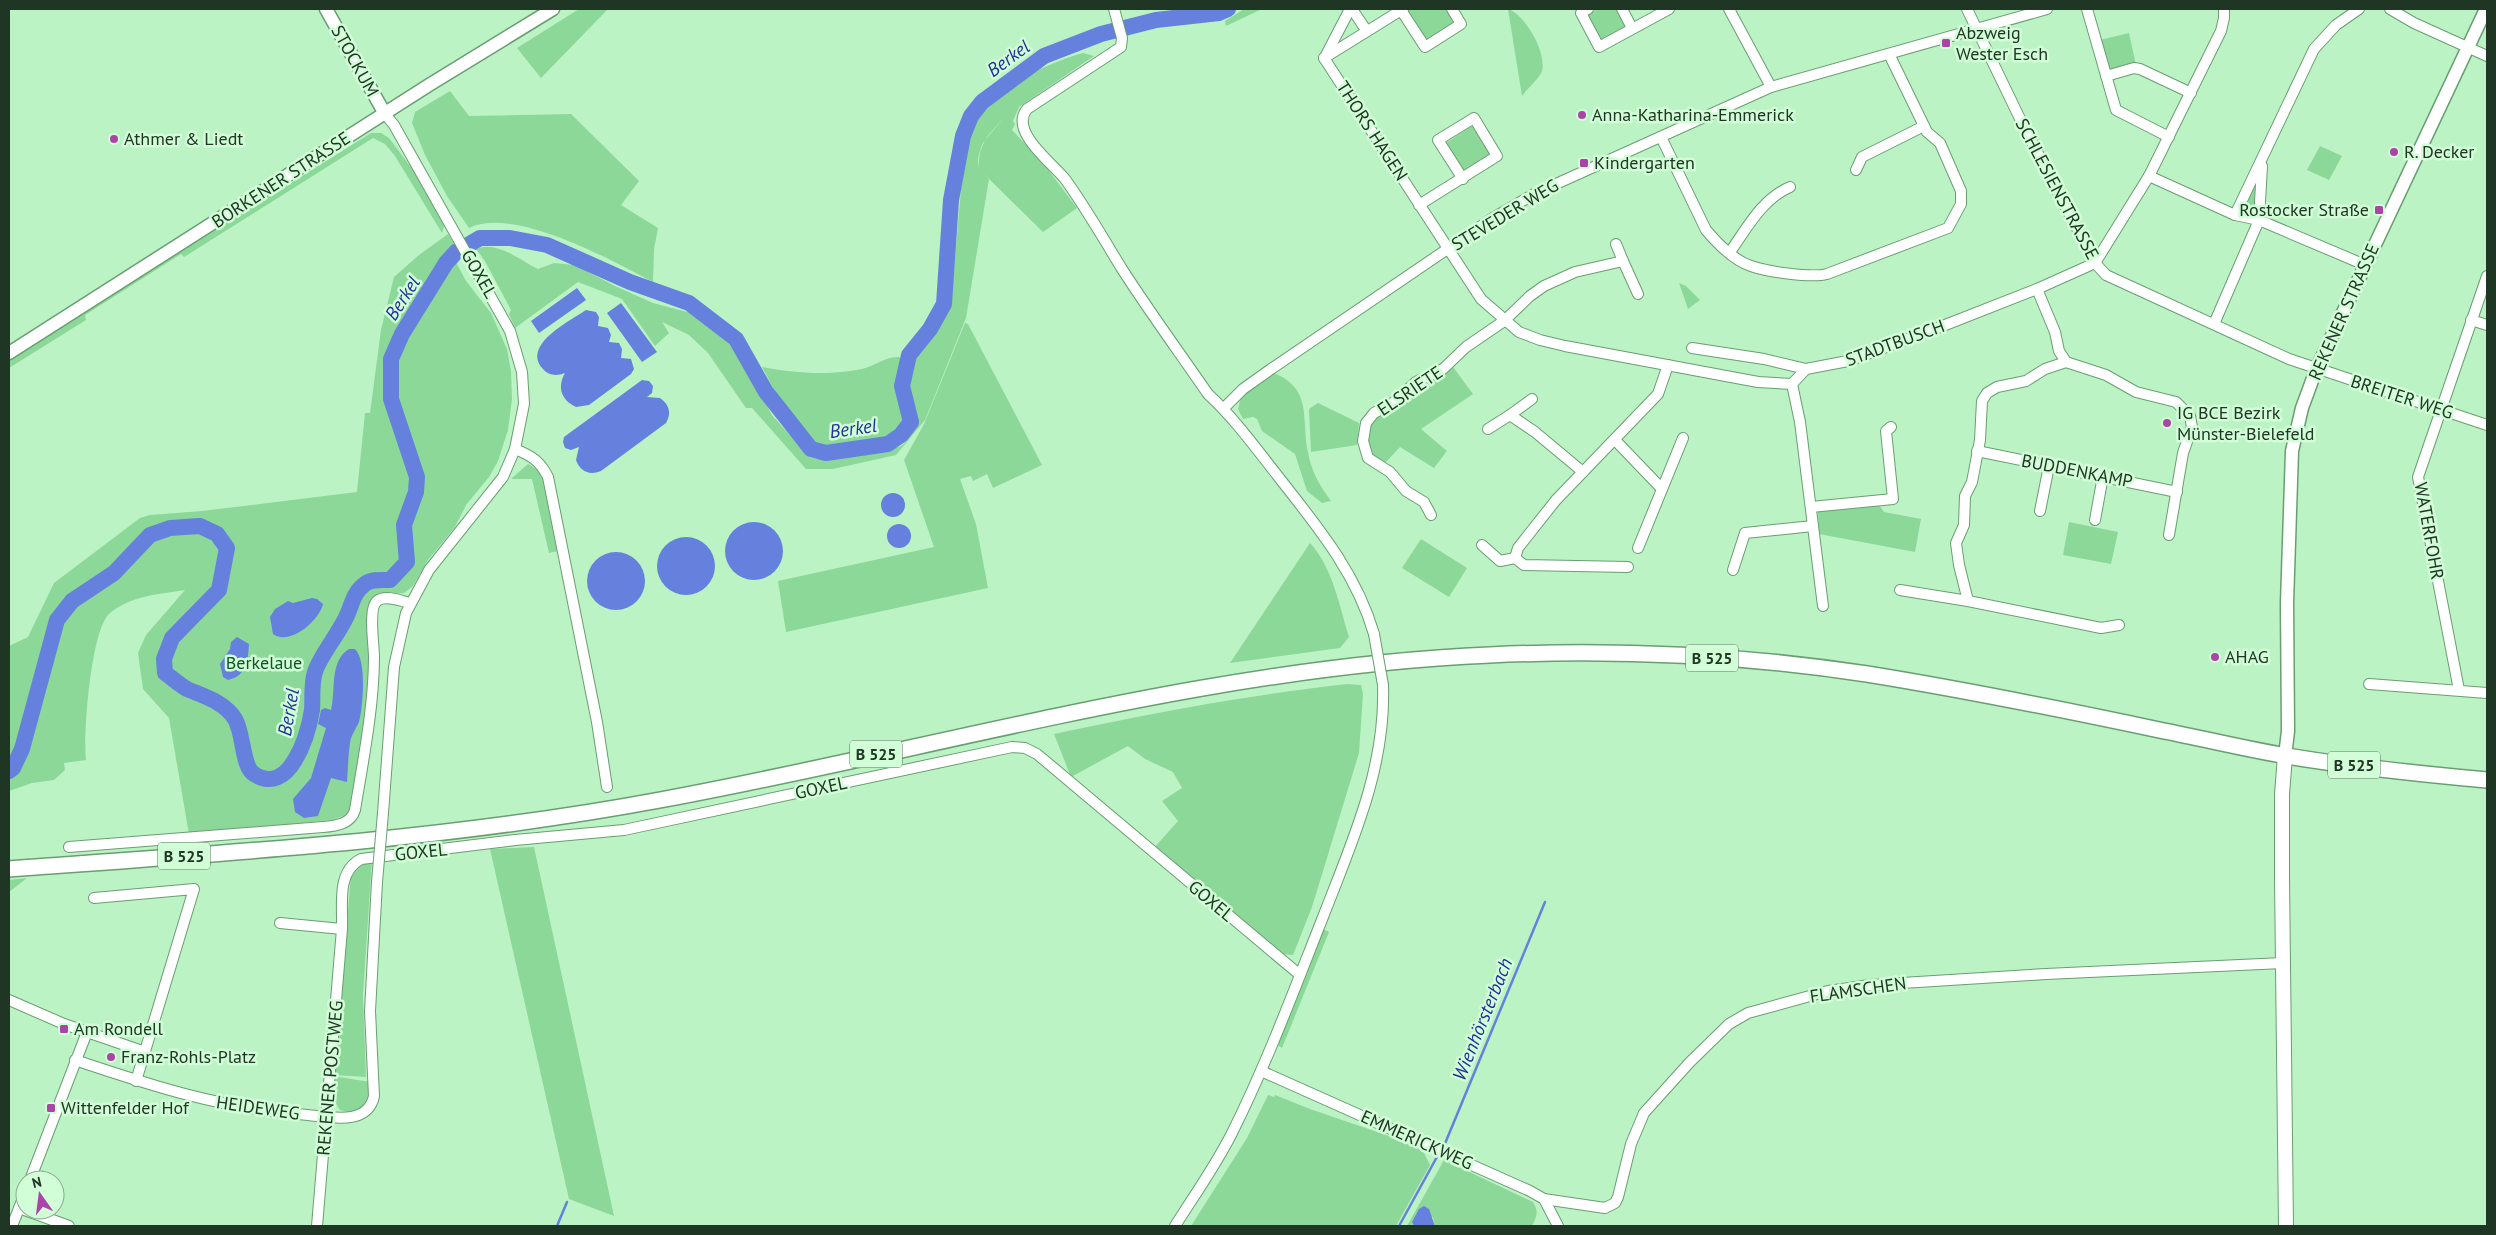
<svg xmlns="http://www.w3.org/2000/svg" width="2496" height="1235" font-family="'PT Sans',sans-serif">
	<rect width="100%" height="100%" fill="#bcf3c4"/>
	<g fill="#8bd899">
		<polygon points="579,9 608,9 541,78 517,48"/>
		<polygon points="1244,9 1262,9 1226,26 1225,21"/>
		<polygon points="1410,9 1447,9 1457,24 1426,40 1407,10"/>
		<path d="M1508,9c17,5 39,44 34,62 -3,8 -15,18 -20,25z"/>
		<polygon points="1597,9 1618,9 1627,26 1600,41 1586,15"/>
		<polygon points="2129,33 2136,65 2110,72 2100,40"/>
		<path d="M1083,53l11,3 -75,51 -6,14 2,3 -3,6 28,29 37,49 -34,24 -65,-64 2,-16 5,-12 18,-21c-15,16 -26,26 -25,49l11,11 -23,139 -41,102 -29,35 -63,14h-27l-54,-61h-6l-38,-55 -19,-18 -27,-13 7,11 -14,13 -33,-47 -44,-17 -63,46 -6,-14 2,-4 -26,-49 -9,-12c21,-9 43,11 62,20l16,-6 21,2 40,21 38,17 38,10 9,5 34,29 38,68 37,42c13,6 79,-4 92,-11 9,-6 13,-18 16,-27l-10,-34 11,-33 16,-17 17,-29 11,-129c6,-15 5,-33 11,-48 16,-40 72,-65 110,-76z"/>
		<path d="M450,91l19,25 102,-2 68,67 -18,24 37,23 -4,21 -1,33c-42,-22 -138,-76 -184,-54l-22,-32 -22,-41 -13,-32 3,-11z"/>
		<polygon points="1472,126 1490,154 1464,171 1446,143"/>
		<polygon points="371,133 381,133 389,138 413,170 445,223 442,233 395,156 385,144 373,138 184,257 181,254 85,315 86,320 9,368 9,359"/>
		<polygon points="2320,146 2342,156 2329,180 2307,170"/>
		<polygon points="2260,173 2254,213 2242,211"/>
		<path d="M448,234l13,22 -4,8 9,17 25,32 16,36 4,22 1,28 -4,31 -10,31 -9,16 -23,28 -11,22 -27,33 -15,26 -9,7 -29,3c-11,21 -4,49 -5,72 0,28 -8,123 -22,143 -3,6 -10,6 -16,9l-143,14 -20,-116 -26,-29 -5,-36 8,-18 39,-45c-25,4 -56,6 -76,24 -18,17 -26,120 -23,146l-22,3 1,7 -11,10 -22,3 -23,8v-145l19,-9 26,-54 86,-65 10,-3 52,-4 155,-19 8,-79h5l11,-83 13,-53 25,-22z"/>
		<polygon points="1679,283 1686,286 1700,300 1688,309"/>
		<polygon points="965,323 968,324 1042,465 993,488 987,474 973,481 971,476 960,479 976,524 988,588 786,632 778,581 934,547 904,460 924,424"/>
		<path d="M899,357l3,2c-13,28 2,41 1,67l-14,11 -66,9c-31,-12 -45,-51 -61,-79 32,6 67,9 100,2 13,-3 24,-13 37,-12z"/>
		<path d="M1453,367l20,27 -52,35 26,22 -13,17 -34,-21 -16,17c-7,-5 -15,-11 -17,-20 -6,-33 64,-63 86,-77z"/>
		<path d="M1274,373c39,16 27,46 34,79 3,19 12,34 23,49l-9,2 -15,-12 -12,-37 -33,-23 -5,-12 -4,-2 -10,2 -5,-10 3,-12z"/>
		<polygon points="1318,403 1359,423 1357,445 1311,452 1309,409"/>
		<polygon points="528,464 543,473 558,551 549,553 532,479 511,479"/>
		<polygon points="1879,505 1884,512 1921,519 1915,552 1819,534 1818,512"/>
		<polygon points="2069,522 2118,532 2111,564 2063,555"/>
		<polygon points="1421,539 1467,568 1449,597 1402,568"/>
		<path d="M1310,543c23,25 29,62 39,94l-9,11 -110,15z"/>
		<path d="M1347,684l14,1 2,9 -4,59 -47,154 -19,48 -13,-1 -126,-106 24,-27 -16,-20 20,-13 -9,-16 -28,-13 -17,-13 -57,31 -17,-43c98,-21 194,-39 293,-50z"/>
		<polygon points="534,847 614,1216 569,1199 490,849"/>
		<polygon points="372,859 363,995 366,1077 334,1075 351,875 358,865"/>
		<polygon points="27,878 9,892 9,880"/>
		<polygon points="1323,929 1329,932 1282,1048 1275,1043"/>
		<polygon points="333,1076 370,1082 370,1093 366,1105 353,1113 340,1110 332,1098"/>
		<polygon points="1268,1095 1274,1097 1275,1095 1310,1109 1421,1147 1430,1165 1396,1226 1191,1226 1247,1138"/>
		<path d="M1444,1160l89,42c6,10 4,14 -1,24h-97l-2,-9 -21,5 2,4h-7z"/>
	</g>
	<g fill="#6581dd">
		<polygon points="577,288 586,300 539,333 531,321"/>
		<polygon points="621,303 657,352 642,362 607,313"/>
		<path d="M586,310l10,2 3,5 -1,9 10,2 3,7 -2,7 10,1 3,6 -1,9 10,1 3,10 -3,5 -42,31 -13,2c-15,-7 -19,-20 -11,-34 -8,3 -16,3 -22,-4 -22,-24 27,-48 43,-59z"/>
		<path d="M642,380l7,1 4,5 -1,7 -5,4 13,1c9,6 12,15 6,25l-65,48c-12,5 -21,0 -25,-11l3,-13 -8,3 -6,-2 -2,-6 1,-5z"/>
		<circle cx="893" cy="505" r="12"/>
		<circle cx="754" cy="551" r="29"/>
		<circle cx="899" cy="536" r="12"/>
		<circle cx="686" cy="566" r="29"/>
		<circle cx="616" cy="581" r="29"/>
		<path d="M312,598l5,1 6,5c-4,17 -33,42 -50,30l-3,-17 5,-8 13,-8 5,2z"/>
		<path d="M237,637l12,7c-1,16 -2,32 -21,36l-5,-3 -3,-13 10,-15 1,-7z"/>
		<path d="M349,649h6c12,11 8,58 4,73 -3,7 -8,13 -9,21 -2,13 -2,26 -3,39l-16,-4 -13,38 -14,2 -9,-6 -2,-13 18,-21 15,-50 -8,-4 3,-14 4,-2 6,2c5,-19 -2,-49 18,-61z"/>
		<polygon points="1424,1206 1429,1209 1435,1226 1414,1226 1412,1222 1419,1209"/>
	</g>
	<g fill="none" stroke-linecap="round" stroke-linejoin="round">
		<g stroke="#6581dd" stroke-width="2.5">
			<polyline points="1444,1146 1545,902"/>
			<polyline points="557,1226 567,1202"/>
			<polyline points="1399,1226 1438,1155"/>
		</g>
		<path stroke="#6581dd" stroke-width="16" d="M9,771l4,-3 9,-19 35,-129 15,-19 42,-28 36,-38 20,-7 30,-2 17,8 10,14 -8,42 -47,48 -8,21 1,14c7,5 15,12 22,16 16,7 38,13 48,30 9,15 7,48 19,55 36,23 54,-39 58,-64 1,-12 -1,-26 3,-38 4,-15 26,-41 33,-59 5,-12 6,-21 17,-29 6,-5 18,-4 25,-4l17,-18 -3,-37 12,-33 1,-15 -26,-78v-40l11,-25 44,-71 10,-11 24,-14h30l37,7 83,37 59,21 47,36 30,53 45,57 15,4 62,-9 13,-9 10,-13 -9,-36 7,-31 21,-26 14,-25 7,-104 12,-64 8,-20 11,-14 62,-46 57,-22 55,-14 63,-7 9,-4"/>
		<g stroke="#699e72" stroke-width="12">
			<g id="minor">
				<path d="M1114,9l8,29 -1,9 -94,62c-18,22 24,53 38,70 21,29 38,59 57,90 27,42 57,83 86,125 26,24 47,53 69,81 39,50 79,97 97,159"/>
				<polyline points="1352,9 1366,30"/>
				<polyline points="1588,9 1581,13 1599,47 1669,9"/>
				<polyline points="1622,9 1632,28"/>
				<polyline points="1729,9 1771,87"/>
				<polyline points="1967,9 2024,127 2095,263 2106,275 2289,359 2487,425"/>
				<polyline points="2087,9 2116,110 2169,137"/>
				<polyline points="2390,9 2414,23 2487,56"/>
				<polyline points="1401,10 1425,47 1461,24 1452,9"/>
				<polyline points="1325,57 1350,9"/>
				<polyline points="1324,58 1481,299 1519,332 1540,340 1565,346 1758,382 1792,384"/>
				<polyline points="1324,58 1403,9"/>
				<polyline points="2106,76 2134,68 2140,69 2191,93"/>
				<path d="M1661,137l45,93c11,13 29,31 45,36 17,6 60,12 76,8l121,-46 13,-24v-13l-21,-48 -13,-11 -38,-78"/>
				<polyline points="1856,170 1862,157 1924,126"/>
				<polyline points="2149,176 2235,215 2259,220 2365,265"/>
				<polyline points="1419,205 1497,156 1474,118 1438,140 1463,179"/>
				<polyline points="2235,215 2314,49 2336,25 2359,9"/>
				<polyline points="1616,244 1623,261"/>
				<path d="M1730,252c17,-24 32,-53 60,-65"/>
				<polyline points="2037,289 2055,332 2059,351 2066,362 2045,369 2026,381 1997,387 1987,393 1982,401 1980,440 1972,482 1965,496 1964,525 1956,543 1959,565 1968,601 2101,628 2119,625"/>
				<polyline points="2471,320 2487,325"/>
				<polyline points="2214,324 2259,220 2262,166"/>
				<polyline points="1692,348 1764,359 1806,369"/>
				<polyline points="2066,362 2106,375 2136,392 2176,402 2190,416 2192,427 2183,453 2169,535"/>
				<polyline points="1792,384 1806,369 1848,361 1935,329 2037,289 2095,263 2149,176 2221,31 2224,18 2224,9"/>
				<polyline points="1792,384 1800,422 1823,606"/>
				<polyline points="1224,408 1243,389 1271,369 1493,218 1536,193 1771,87 2047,9"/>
				<polyline points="1510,415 1532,399"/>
				<polyline points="1488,429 1510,415 1535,432 1583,472"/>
				<polyline points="1615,440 1662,489"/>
				<path d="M515,449c17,7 25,12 33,28l49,245 10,65"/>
				<polyline points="1977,451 2177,492"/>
				<polyline points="1811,507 1893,499 1886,431 1891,427"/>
				<polyline points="2040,511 2049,466"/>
				<polyline points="1431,515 1424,502 1406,491 1390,472 1368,458 1363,441 1366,423 1374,413 1394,402 1416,382 1443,369 1466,347 1504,321 1530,296 1544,286 1575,272 1623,261 1638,294"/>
				<polyline points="2095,520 2103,476"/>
				<polyline points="1482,545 1500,561 1515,558"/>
				<polyline points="1638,548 1683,438"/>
				<polyline points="1515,558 1518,548 1556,500 1658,394 1668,365"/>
				<polyline points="1515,558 1524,565 1628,567"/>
				<polyline points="1733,570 1745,533 1813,526"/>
				<polyline points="1900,590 1968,601"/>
				<polyline points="2369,684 2487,693"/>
				<polyline points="2459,690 2418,477 2487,276"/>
				<polyline points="383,813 394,667 406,613 429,570 503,477 515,449 524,404 522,372 510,331 394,125 385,114"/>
				<path d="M69,847l254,-20c13,-1 28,-3 32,-17 8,-49 19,-104 19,-153 0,-12 -6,-49 3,-56 8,-7 24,0 33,2"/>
				<polyline points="94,898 194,889 136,1081"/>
				<polyline points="280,923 342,929"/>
				<polyline points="9,1000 64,1024 145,1052"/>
				<path d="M75,1060c80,27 149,49 233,55 22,2 60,11 66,-19l-4,-85 7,-129"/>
				<polyline points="1261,1071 1530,1191 1544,1199 1558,1226"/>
				<polyline points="30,1180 87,1032"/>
				<polyline points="1544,1199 1605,1208 1615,1203 1618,1197 1631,1144 1644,1113 1690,1062 1729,1024 1748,1013 1828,991 1870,985 2046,974 2283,963"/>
				<polyline points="19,1208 69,1226"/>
				<polyline points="12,1226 25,1193"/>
				<path d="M317,1226l25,-297c1,-24 -6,-57 19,-70l154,-19 109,-10 388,-83 13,1 12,6 263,221"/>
				<path d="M1175,1226c19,-30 41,-61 57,-93 35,-70 62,-143 91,-216 29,-75 63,-149 60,-232"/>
			</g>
		</g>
		<g stroke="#699e72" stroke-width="15">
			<g id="tertiary">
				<polyline points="326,9 385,114"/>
				<polyline points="9,353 429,85 553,9"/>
				<polyline points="2285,756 2288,731 2287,603 2292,451 2302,408 2316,370 2486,9"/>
			</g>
		</g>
		<g stroke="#699e72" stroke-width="16">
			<polyline id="secondary" points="2285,756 2282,794 2282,878 2286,1226"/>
		</g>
		<g stroke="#699e72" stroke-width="18">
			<path id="primary" d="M9,869c218,-16 436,-29 651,-69 277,-51 547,-133 830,-145 126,-6 252,0 377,19 99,16 198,36 297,57 41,8 82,18 123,25 66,11 134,18 200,24"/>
		</g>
		<use href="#minor" stroke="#fff" stroke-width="10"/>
		<use href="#tertiary" stroke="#fff" stroke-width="12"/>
		<use href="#secondary" stroke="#fff" stroke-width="14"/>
		<use href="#primary" stroke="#fff" stroke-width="15"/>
		<g stroke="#699e72" stroke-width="12" stroke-linecap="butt">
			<g id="minor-bridge">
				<polyline points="1374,634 1383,685"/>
				<polyline points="377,882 383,813"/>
			</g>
		</g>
		<use href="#minor-bridge" stroke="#fff" stroke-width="10"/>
	</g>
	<g fill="#ab44a7" stroke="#d1fdd7" stroke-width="2">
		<rect x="1941" y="38" width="10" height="10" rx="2.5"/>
		<circle cx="1582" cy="115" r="5"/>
		<circle cx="114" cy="139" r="5"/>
		<circle cx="2394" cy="152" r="5"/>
		<rect x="1579" y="158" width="10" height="10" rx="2.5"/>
		<rect x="2374" y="205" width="10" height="10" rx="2.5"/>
		<circle cx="2167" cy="423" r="5"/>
		<circle cx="2215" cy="657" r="5"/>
		<rect x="59" y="1024" width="10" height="10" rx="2.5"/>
		<circle cx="111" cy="1057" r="5"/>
		<rect x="46" y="1103" width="10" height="10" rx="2.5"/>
	</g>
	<g text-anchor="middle" stroke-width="5" stroke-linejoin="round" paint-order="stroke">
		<g fill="#d1fdd7" stroke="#55725a" stroke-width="1">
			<rect x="1686" y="644.5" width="52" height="27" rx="4"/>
			<rect x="850" y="740.5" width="52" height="27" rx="4"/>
			<rect x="2328" y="751.5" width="52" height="27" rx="4"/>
			<rect x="158" y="842.5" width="52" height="27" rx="4"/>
		</g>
		<g font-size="16" font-weight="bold" fill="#203624">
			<text x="1712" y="664">B 525</text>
			<text x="876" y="760">B 525</text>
			<text x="2354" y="771">B 525</text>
			<text x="184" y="862">B 525</text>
		</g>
		<g font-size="18" fill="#203624" stroke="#d1fdd7" text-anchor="start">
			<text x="1956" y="39">Abzweig<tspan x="1956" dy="21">Wester Esch</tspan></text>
			<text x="1592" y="121">Anna-Katharina-Emmerick</text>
			<text x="124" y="145">Athmer &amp; Liedt</text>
			<text x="2404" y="158">R. Decker</text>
			<text x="1594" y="169">Kindergarten</text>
			<text x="2369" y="216" text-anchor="end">Rostocker Straße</text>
			<text x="2177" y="419">IG BCE Bezirk<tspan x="2177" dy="21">Münster-Bielefeld</tspan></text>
			<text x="2225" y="663">AHAG</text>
			<text x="74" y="1035">Am Rondell</text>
			<text x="121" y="1063">Franz-Rohls-Platz</text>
			<text x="61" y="1114">Wittenfelder Hof</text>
		</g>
		<g font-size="18" fill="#203624" stroke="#d1fdd7">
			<text transform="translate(355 61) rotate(61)" y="6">STOCKUM</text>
			<text transform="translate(1372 131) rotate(57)" y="6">THORS HAGEN</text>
			<text transform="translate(281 180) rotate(-33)" y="6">BORKENER STRASSE</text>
			<text transform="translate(2057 189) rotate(62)" y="6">SCHLESIENSTRASSE</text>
			<text transform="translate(1505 215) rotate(-31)" y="6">STEVEDER WEG</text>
			<text transform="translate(479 274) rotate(60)" y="6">GOXEL</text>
			<text transform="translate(2344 312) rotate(-66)" y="6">REKENER STRASSE</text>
			<text transform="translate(1895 343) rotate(-20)" y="6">STADTBUSCH</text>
			<text transform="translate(1410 391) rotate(-34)" y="6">ELSRIETE</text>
			<text transform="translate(2402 397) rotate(18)" y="6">BREITER WEG</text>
			<text transform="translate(2077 471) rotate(11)" y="6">BUDDENKAMP</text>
			<text transform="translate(2429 531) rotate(80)" y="6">WATERFOHR</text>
			<text transform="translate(821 788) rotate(-12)" y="6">GOXEL</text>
			<text transform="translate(421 852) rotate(-6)" y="6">GOXEL</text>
			<text transform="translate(1211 901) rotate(40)" y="6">GOXEL</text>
			<text transform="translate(1858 990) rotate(-8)" y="6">FLAMSCHEN</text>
			<text transform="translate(330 1078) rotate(-85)" y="6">REKENER POSTWEG</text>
			<text transform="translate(258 1108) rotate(8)" y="6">HEIDEWEG</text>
			<text transform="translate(1417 1140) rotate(24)" y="6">EMMERICKWEG</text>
		</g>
		<g font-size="18" fill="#0e5525" stroke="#d1fdd7">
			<text x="264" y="669">Berkelaue</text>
		</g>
		<g font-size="19" font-style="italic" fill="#1f309a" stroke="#d1fdd7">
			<text transform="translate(1008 58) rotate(-36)" y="7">Berkel</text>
			<text transform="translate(402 298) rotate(-57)" y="7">Berkel</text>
			<text transform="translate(853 428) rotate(-8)" y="7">Berkel</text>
			<text transform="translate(288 712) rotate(-80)" y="7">Berkel</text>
			<text transform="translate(1482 1019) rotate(-68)" y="7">Wienhörsterbach</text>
		</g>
	</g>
	<rect width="2496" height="1235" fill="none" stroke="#203624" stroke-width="20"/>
	<g transform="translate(40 1195) rotate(346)"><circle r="24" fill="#d1fdd7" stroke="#8aad8f"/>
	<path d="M0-4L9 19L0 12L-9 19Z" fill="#ab44a7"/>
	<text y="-8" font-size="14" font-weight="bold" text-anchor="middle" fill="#203624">N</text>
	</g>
</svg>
